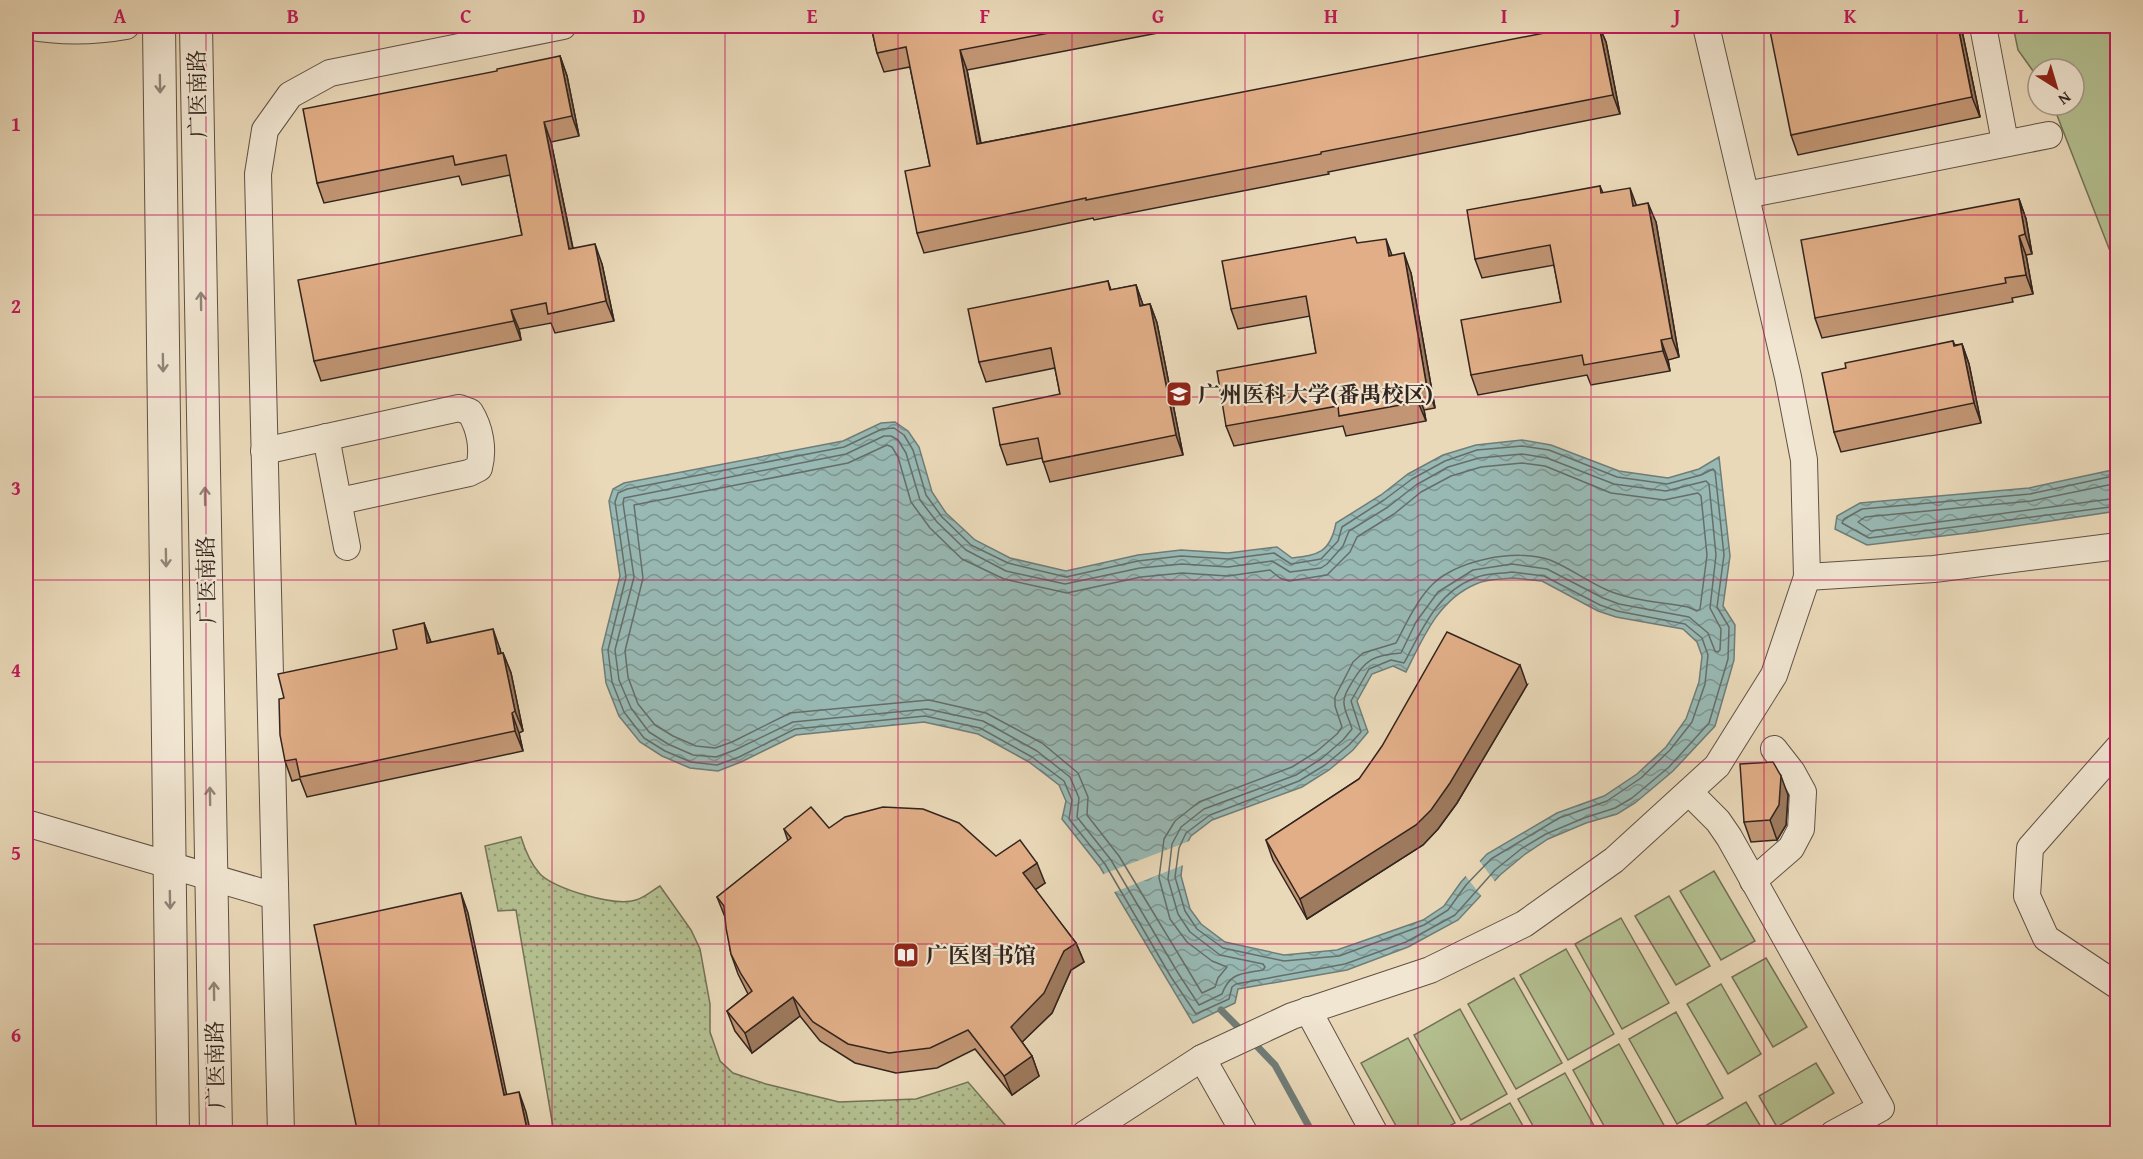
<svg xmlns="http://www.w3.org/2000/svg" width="2143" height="1159" font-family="'Gentium Book Plus','Noto Serif SC',serif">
	<defs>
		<pattern id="grass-dots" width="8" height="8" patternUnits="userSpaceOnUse" patternTransform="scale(1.5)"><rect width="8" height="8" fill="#b4c091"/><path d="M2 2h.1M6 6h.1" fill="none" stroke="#939c76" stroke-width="1.8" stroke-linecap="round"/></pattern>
		<pattern id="water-waves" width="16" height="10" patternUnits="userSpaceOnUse" patternTransform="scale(1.5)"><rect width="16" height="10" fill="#98b9b4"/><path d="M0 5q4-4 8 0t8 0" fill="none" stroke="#7d9692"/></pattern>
	</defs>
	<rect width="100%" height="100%" fill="#ead9b9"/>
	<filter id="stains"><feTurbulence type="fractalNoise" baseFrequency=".00333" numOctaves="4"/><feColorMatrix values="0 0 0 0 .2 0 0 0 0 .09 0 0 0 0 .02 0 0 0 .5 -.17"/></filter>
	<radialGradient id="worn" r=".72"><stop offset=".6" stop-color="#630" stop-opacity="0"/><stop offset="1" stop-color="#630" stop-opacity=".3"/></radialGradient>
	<path fill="url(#grass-dots)" stroke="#737258" stroke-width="1.5" d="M521,837c4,13 9,26 19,37 14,15 76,33 96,26 8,-2 17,-10 24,-14l31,44 9,19 10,55v28l10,29 13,12 33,11 73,18 77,-3 52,-17 44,51h-458l-38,-223 -18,1 -13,-65z"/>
	<g fill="#b4c091" stroke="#737258" stroke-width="1.5">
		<polygon points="2013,26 2117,26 2117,269 2053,105 2074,105 2074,69 2038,69 2038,78 2018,50"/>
		<polygon points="1714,871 1755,941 1721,960 1680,891"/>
		<polygon points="1669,896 1710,966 1676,985 1635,916"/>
		<polygon points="1621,918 1669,1003 1622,1029 1575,944"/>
		<polygon points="1566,949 1614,1034 1568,1060 1520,975"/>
		<polygon points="1766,958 1807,1027 1773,1047 1732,977"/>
		<polygon points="1514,978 1562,1063 1516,1089 1468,1004"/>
		<polygon points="1721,984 1761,1054 1728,1074 1687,1004"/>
		<polygon points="1460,1009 1507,1094 1461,1120 1414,1035"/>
		<polygon points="1676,1012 1723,1098 1677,1124 1629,1039"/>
		<polygon points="1408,1038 1455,1123 1436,1133 1400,1133 1361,1063"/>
		<polygon points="1619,1044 1666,1129 1658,1133 1608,1133 1573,1070"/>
		<polygon points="1816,1063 1834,1093 1777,1127 1759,1096"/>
		<polygon points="1565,1073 1598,1133 1537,1133 1518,1099"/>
		<polygon points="1746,1102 1764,1132 1693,1133"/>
		<polygon points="1510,1103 1527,1133 1466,1133 1463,1129"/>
	</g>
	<g fill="url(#water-waves)" stroke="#6f7d78" stroke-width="1.5" fill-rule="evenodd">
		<path d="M895,422l13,9 11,16 13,45 14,21 29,27 35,18 56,13 72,-16 43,-5 47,3 49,-6 15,11c26,-3 38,-5 44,-35l45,-28 27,-21 35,-19 33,-10 46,-5 29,5 68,26 49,7 31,-9 20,-12 11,99 -7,50 12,19 -1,35 -19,66 -42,45 -38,32 -18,11 -31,9 -38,16 -24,16 -24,20 -42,45 -50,27 -61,23 -109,19 -3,14 -42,20 -93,-156 -38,-48 4,-18 -7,-16 -30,-23 -51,-28 -54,-12 -128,13 -55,27 -23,9 -28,-3 -28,-12 -22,-14 -21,-26 -13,-33 -4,-34 18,-73 -11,-75 4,-12 11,-6 219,-42 38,-18zM1513,578l29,3 56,30 18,6 67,12 14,13 5,14 -3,26 -13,37 -20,28 -29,27 -33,22 -47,17 -70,41 -26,28 -17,24 -21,14 -86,30 -53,5 -59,-13 -24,-18 -11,-15 -9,-33 3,-27 7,-13 21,-16 90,-33 27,-17 24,-20 15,-18 -11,-31 15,-27 21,-8 13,6c17,-34 32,-72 70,-88 10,-5 25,-5 37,-6z"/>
		<polygon points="2117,469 2117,511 1976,532 1867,545 1835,529 1837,516 1860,503 2029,488"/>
	</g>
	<g fill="#ead9b9">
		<polygon points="1192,840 1187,850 1186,864 1112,893 1101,875"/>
		<polygon points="1478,859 1496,883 1483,898 1464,874"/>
	</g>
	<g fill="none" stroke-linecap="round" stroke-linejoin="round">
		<g stroke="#656e69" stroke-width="1.5">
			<polygon points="894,428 904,435 913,450 926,495 942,517 971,545 1008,563 1066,577 1138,561 1181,556 1228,559 1274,553 1291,564 1321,559 1338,541 1342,527 1384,500 1412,479 1445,461 1477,450 1522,446 1549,450 1617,477 1667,484 1701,475 1713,469 1715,471 1724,555 1717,607 1729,627 1728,659 1709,723 1669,767 1632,798 1615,808 1584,818 1546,834 1521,849 1495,870 1455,915 1406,942 1345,964 1236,984 1232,987 1229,999 1196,1014 1171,977 1105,864 1069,819 1072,800 1064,781 1032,757 980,728 925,716 795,729 739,757 717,765 691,762 665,751 644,738 624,712 612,682 608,650 626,577 615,502 618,493 627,489 844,447 882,429"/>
			<path d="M891,436l7,4 8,13 14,47 17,22 29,28 40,21 59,13 75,-16 42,-4 46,3 44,-6 18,11 31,-4 6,-4 16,-18 6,-15 39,-24 28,-22 32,-18 31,-9 43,-4 25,4 67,26 52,7 40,-10 3,3 7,71 -6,53 11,21 -1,21 -2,2 -3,-1 -7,-18 -19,-16 -70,-13 -16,-6 -56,-29 -35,-5 -39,6 -35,22 -22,30 -15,31c-27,2 -36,6 -50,31 -3,5 -7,11 -7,17 -1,9 6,19 8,28l-9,11 -22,19 -25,16 -92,34 -23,18 -9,17 -4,35 10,35 12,18 30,23 43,9 2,3 -2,3c-21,4 -33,2 -41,24l-23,11 -21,-32 -67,-113 -34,-43 2,-19 -9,-21 -33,-26 -54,-30 -56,-12 -134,13 -58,28 -19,7 -23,-2 -25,-11 -19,-12 -18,-24 -12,-28 -4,-30 19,-73 -11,-74 1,-5 222,-44 38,-18z"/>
			<path d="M887,445l5,2 6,10 13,45 19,26 32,31 42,20 63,14 74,-16 41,-4 46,3 42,-6 10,8 9,3 38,-6 23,-23 7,-15 37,-23 27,-22 30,-16 30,-9 41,-4 23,3 66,27 53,7 34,-7 3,3 6,59 -7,54 -3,2 -9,-4c-26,-5 -56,-6 -81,-17 -19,-8 -37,-22 -57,-30 -34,-12 -96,0 -121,28 -14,16 -23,36 -33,55l-33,10 -10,9 -18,35v9l7,21 -5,7 -21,18 -24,15 -93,35 -24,19 -11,18 -5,39 11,41 17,23 25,19 15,6 -9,11 -3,9 -13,6 -83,-137 -32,-41 1,-18 -10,-24 -36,-30 -56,-30 -57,-13 -139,13 -58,29 -17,6 -19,-2 -23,-10 -18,-11 -17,-21 -10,-27 -3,-26 18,-73 -9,-73 214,-42z"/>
			<polyline points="2118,475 2030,494 1862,509 1844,519 1842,523 1869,538 2118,506"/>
			<polyline points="2118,483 2031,501 1865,517 1858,522 1871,531 2118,498"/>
			<path d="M1512,572l32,4 56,29 17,6 68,13 17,14 6,17 -3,29 -13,38 -22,28 -29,28 -34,23 -48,17 -68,41 -25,26 -18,25 -24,15 -85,31 -55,5 -61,-13 -26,-19 -12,-18 -10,-34 4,-29 7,-15 24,-18 89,-34 26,-16 24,-20 12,-13 -10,-31 18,-32 22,-9 13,3c18,-33 33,-71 71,-85 11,-5 25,-4 37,-6z"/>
		</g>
		<g stroke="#6f7d78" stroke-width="7">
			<polyline points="1221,1010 1244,1033"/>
			<polyline points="1252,1041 1275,1065 1313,1134"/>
		</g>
		<g stroke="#605145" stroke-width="28">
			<g id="minor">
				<path d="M26,26c33,6 67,6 100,0"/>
				<polyline points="1983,26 2005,142"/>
				<polyline points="1746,195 2049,135"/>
				<polyline points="326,437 347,547"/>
				<path d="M264,451l195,-43 11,4c10,16 14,37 9,56l-10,5 -129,28"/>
				<polyline points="1807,577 1934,569 2118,546"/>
				<polyline points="2118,748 2030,848 2027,896 2046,938 2118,986"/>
				<polyline points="1689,792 1718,821 1729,837 1881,1108 1833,1134"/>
				<polyline points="26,823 275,896"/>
				<polyline points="1753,881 1791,848 1801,829 1803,792 1792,772 1774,749"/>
				<polyline points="1308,1010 1375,1134"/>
				<polyline points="1202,1058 1245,1134"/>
				<polyline points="281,1134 258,174 265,130 290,95 330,73 563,26"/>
				<polyline points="1085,1134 1202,1058 1292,1016 1430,970 1524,924 1614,860 1717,766 1774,675 1807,577 1804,460 1788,377 1706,26"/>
			</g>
		</g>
		<g stroke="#605145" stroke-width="34">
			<g id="tertiary">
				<polyline points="159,26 173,1134"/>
				<polyline points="196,26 216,1134"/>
			</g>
		</g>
		<use href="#minor" stroke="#f1e6d2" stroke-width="26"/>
		<use href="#tertiary" stroke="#f1e6d2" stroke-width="32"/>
	</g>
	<g fill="#c29674" stroke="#32241e" stroke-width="1.5">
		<polygon points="871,26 1194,26 967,70 981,143 1599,26 1606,42 1620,114 1328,172 1329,174 1094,220 1093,218 924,253 917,233 930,166 910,67 884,72 877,53"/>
		<polygon points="1961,26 1980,117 1798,155 1791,135"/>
		<polygon points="560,56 567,76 579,136 551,142 573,248 602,264 614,321 555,333 551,323 519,329 521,340 321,381 314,361 522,235 510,175 462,185 459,176 324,203 317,183"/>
		<polygon points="1600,186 1603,193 1636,205 1656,222 1679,357 1668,360 1670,371 1591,385 1587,375 1478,395 1471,375 1561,302 1554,265 1482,278 1475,259"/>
		<polygon points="2019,199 2026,219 2032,254 2026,255 2033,294 2012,298 2013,302 1822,338 1815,318"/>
		<polygon points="1358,243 1392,256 1411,273 1435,408 1424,410 1426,421 1346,436 1343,426 1234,446 1226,426 1316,353 1310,316 1238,329 1231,309"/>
		<polygon points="1108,281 1111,290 1136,285 1143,305 1150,304 1157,323 1183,455 1050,482 1042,458 1007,465 1000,445 1060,394 1055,368 986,382 979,362"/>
		<polygon points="1953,341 1955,345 1962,344 1969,364 1981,423 1841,452 1834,432 1846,368"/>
		<polygon points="424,623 431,642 500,649 501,654 503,653 511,673 523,731 519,733 523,751 307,797 300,779 292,781 285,761 284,698 397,649"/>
		<polygon points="1527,685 1457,803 1438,829 1423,845 1307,919 1273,860 1266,840 1359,779"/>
		<polygon points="1788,795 1786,825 1777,840 1751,842 1744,822"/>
		<polygon points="829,828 996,856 1045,883 1035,890 1076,943 1084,962 1071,970 1052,1013 1022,1042 1032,1056 1039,1076 1012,1095 975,1049 937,1068 896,1073 855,1063 820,1041 800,1016 752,1053 735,1031 727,1011 748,994 738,974 731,954 725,917 717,897 788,841 784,829"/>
	</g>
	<g fill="#9e7a5e" stroke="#32241e" stroke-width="1.5">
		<polygon points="1599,26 1606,42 1620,114 1613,95"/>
		<polygon points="1958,26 1961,26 1980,117 1972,97"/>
		<polygon points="960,50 967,70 984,163 977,144"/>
		<polygon points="560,56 567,76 579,136 572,116"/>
		<polygon points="544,122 551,142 577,269 569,249"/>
		<polygon points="1630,188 1637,207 1633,206"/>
		<polygon points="2019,199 2026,219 2032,254 2025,234"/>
		<polygon points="1648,203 1656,222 1679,357 1672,338"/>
		<polygon points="2019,236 2026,255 2033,294 2026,275"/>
		<polygon points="1386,239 1393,258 1389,256"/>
		<polygon points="595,244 602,264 614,321 606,301"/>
		<polygon points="1404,253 1411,273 1435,408 1427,388"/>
		<polygon points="1136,285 1143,305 1140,306"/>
		<polygon points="1150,304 1157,323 1183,455 1176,435"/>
		<polygon points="511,310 519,329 521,340 514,321"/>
		<polygon points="1661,340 1668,360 1670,371 1663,351"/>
		<polygon points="1962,344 1969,364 1981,423 1974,403"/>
		<polygon points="1416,390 1424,410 1426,421 1418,402"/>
		<polygon points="424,623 431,643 427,643"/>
		<polygon points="493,629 500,649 505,674 498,654"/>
		<polygon points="503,653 511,673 523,731 515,711"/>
		<polygon points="1520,665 1527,685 1457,803 1438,829 1423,845 1307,919 1300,899"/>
		<polygon points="512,713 519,733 523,751 515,731"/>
		<polygon points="1781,776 1788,795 1786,825 1777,840 1770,820"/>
		<polygon points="1037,863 1045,883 1030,893 1023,873"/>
		<polygon points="461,893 468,913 511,1115 504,1095"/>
		<polygon points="1076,943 1084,962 1071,970 1052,1013 1018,1046 1011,1027 1064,951"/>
		<polygon points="793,997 800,1016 752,1053 745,1033"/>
		<polygon points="1032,1056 1039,1076 1012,1095 1004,1076"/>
		<polygon points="519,1092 526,1112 531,1134 528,1134"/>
	</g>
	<g fill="#e1ae87" stroke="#32241e" stroke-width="1.5">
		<polygon points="871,26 1086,26 960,50 977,144 1580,26 1599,26 1613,95 1321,152 1321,154 1086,200 1086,198 917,233 905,171 930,166 906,47 877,53"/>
		<polygon points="1769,26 1958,26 1972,97 1791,135"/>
		<polygon points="560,56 572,116 544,122 569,249 595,244 606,301 548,314 546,303 511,310 514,321 314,361 298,280 522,235 506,155 455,165 453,156 317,183 303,109 497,71 497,69"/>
		<polygon points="1600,186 1601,193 1630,188 1633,206 1648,203 1672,338 1661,340 1663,351 1584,365 1582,355 1471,375 1461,320 1561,302 1550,245 1475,259 1467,210"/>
		<polygon points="2019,199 2025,234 2019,236 2026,275 2005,278 2006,283 1815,318 1801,240"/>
		<polygon points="1355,237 1357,243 1386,239 1389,256 1404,253 1427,388 1416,390 1418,402 1339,416 1338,406 1226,426 1217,371 1316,353 1306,296 1231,309 1222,261"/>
		<polygon points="1108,281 1110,290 1136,285 1140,306 1150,304 1176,435 1043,462 1038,438 1000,445 993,408 1060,394 1051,348 979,362 968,309"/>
		<polygon points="1953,341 1954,346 1962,344 1974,403 1834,432 1822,373 1846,368 1845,363"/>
		<polygon points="424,623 427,643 493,629 498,654 503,653 515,711 512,713 515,731 300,777 296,759 285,761 280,735 279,699 284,698 278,674 397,649 393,630"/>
		<polygon points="1447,632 1520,665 1450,783 1431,810 1416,825 1300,899 1266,840 1359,779 1382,746"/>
		<polygon points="1773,762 1781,776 1779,805 1770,820 1744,822 1740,764"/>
		<polygon points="811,807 829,828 845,817 883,807 923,809 959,823 996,856 1020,840 1037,863 1023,873 1076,943 1064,951 1044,993 1011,1027 1032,1056 1004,1076 968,1030 930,1048 889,1053 848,1044 813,1022 793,997 745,1033 727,1011 752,991 741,974 731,954 726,928 724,906 717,897 791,838 784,829"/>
		<polygon points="461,893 504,1095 519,1092 528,1134 358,1134 314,925"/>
	</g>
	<defs><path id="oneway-shaft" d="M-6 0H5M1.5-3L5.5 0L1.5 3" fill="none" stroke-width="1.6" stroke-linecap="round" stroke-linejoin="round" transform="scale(1.5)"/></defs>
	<g stroke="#928578">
		<use href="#oneway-shaft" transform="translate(160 84) rotate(89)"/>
		<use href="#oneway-shaft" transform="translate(201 301) rotate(-91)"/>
		<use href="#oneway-shaft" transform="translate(163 363) rotate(89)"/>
		<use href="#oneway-shaft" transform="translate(205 496) rotate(-91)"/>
		<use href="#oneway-shaft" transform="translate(166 558) rotate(89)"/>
		<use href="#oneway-shaft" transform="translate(210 796) rotate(-91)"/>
		<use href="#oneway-shaft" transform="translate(170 900) rotate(89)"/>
		<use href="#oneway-shaft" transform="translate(214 991) rotate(-91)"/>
	</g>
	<path fill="none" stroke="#c2185b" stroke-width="1.5" stroke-opacity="0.55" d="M206,26v1108M379,26v1108M552,26v1108M725,26v1108M898,26v1108M1072,26v1108M1245,26v1108M1418,26v1108M1591,26v1108M1764,26v1108M1937,26v1108M26,215h2092M26,397h2092M26,580h2092M26,762h2092M26,944h2092"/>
	<defs>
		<g id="university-square" transform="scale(1.35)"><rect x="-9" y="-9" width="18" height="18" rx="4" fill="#8f2418" stroke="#f1e6d2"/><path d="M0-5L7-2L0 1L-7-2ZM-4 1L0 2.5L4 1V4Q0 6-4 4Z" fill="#fff"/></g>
		<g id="library-square" transform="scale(1.35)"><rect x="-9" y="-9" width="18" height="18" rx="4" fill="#8f2418" stroke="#f1e6d2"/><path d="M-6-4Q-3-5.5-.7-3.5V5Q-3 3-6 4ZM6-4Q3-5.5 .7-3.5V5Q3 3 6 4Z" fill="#fff"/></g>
	</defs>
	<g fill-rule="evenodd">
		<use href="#university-square" x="1179" y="394"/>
		<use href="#library-square" x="906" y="955"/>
	</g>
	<g text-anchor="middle" stroke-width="4.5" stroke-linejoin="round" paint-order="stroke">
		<g font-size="22" fill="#32241e" stroke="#f1e6d2">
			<text transform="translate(197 94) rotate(-91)" y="8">广医南路</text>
			<text transform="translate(206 580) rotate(-91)" y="8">广医南路</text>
			<text transform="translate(215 1065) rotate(-91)" y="8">广医南路</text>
		</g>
		<g font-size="22" font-weight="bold" fill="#32241e" stroke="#f1e6d2" text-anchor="start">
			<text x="1198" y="402">广州医科大学(番禺校区)</text>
			<text x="926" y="963">广医图书馆</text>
		</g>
	</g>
	<rect width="2143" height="1159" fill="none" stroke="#ead9b9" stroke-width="66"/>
	<g transform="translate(2056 87) rotate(143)"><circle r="28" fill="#f1e6d2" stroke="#a5988a" stroke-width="1.5"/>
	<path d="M0-4.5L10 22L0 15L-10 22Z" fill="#8f2418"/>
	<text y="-9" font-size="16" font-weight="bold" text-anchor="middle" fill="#32241e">N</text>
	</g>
	<rect x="33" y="33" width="2077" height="1093" fill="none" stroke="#c2185b" stroke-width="2"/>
	<g font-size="20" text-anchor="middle" font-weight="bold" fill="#c2185b">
		<text x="120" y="23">A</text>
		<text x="293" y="23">B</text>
		<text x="466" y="23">C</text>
		<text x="639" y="23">D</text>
		<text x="812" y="23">E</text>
		<text x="985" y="23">F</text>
		<text x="1158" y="23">G</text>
		<text x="1331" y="23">H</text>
		<text x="1504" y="23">I</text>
		<text x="1677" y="23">J</text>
		<text x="1850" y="23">K</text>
		<text x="2023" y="23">L</text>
		<text x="16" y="131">1</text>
		<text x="16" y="313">2</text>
		<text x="16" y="495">3</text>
		<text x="16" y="677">4</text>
		<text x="16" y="860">5</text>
		<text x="16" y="1042">6</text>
	</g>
	<rect width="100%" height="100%" filter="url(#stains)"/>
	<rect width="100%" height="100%" fill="url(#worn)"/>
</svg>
